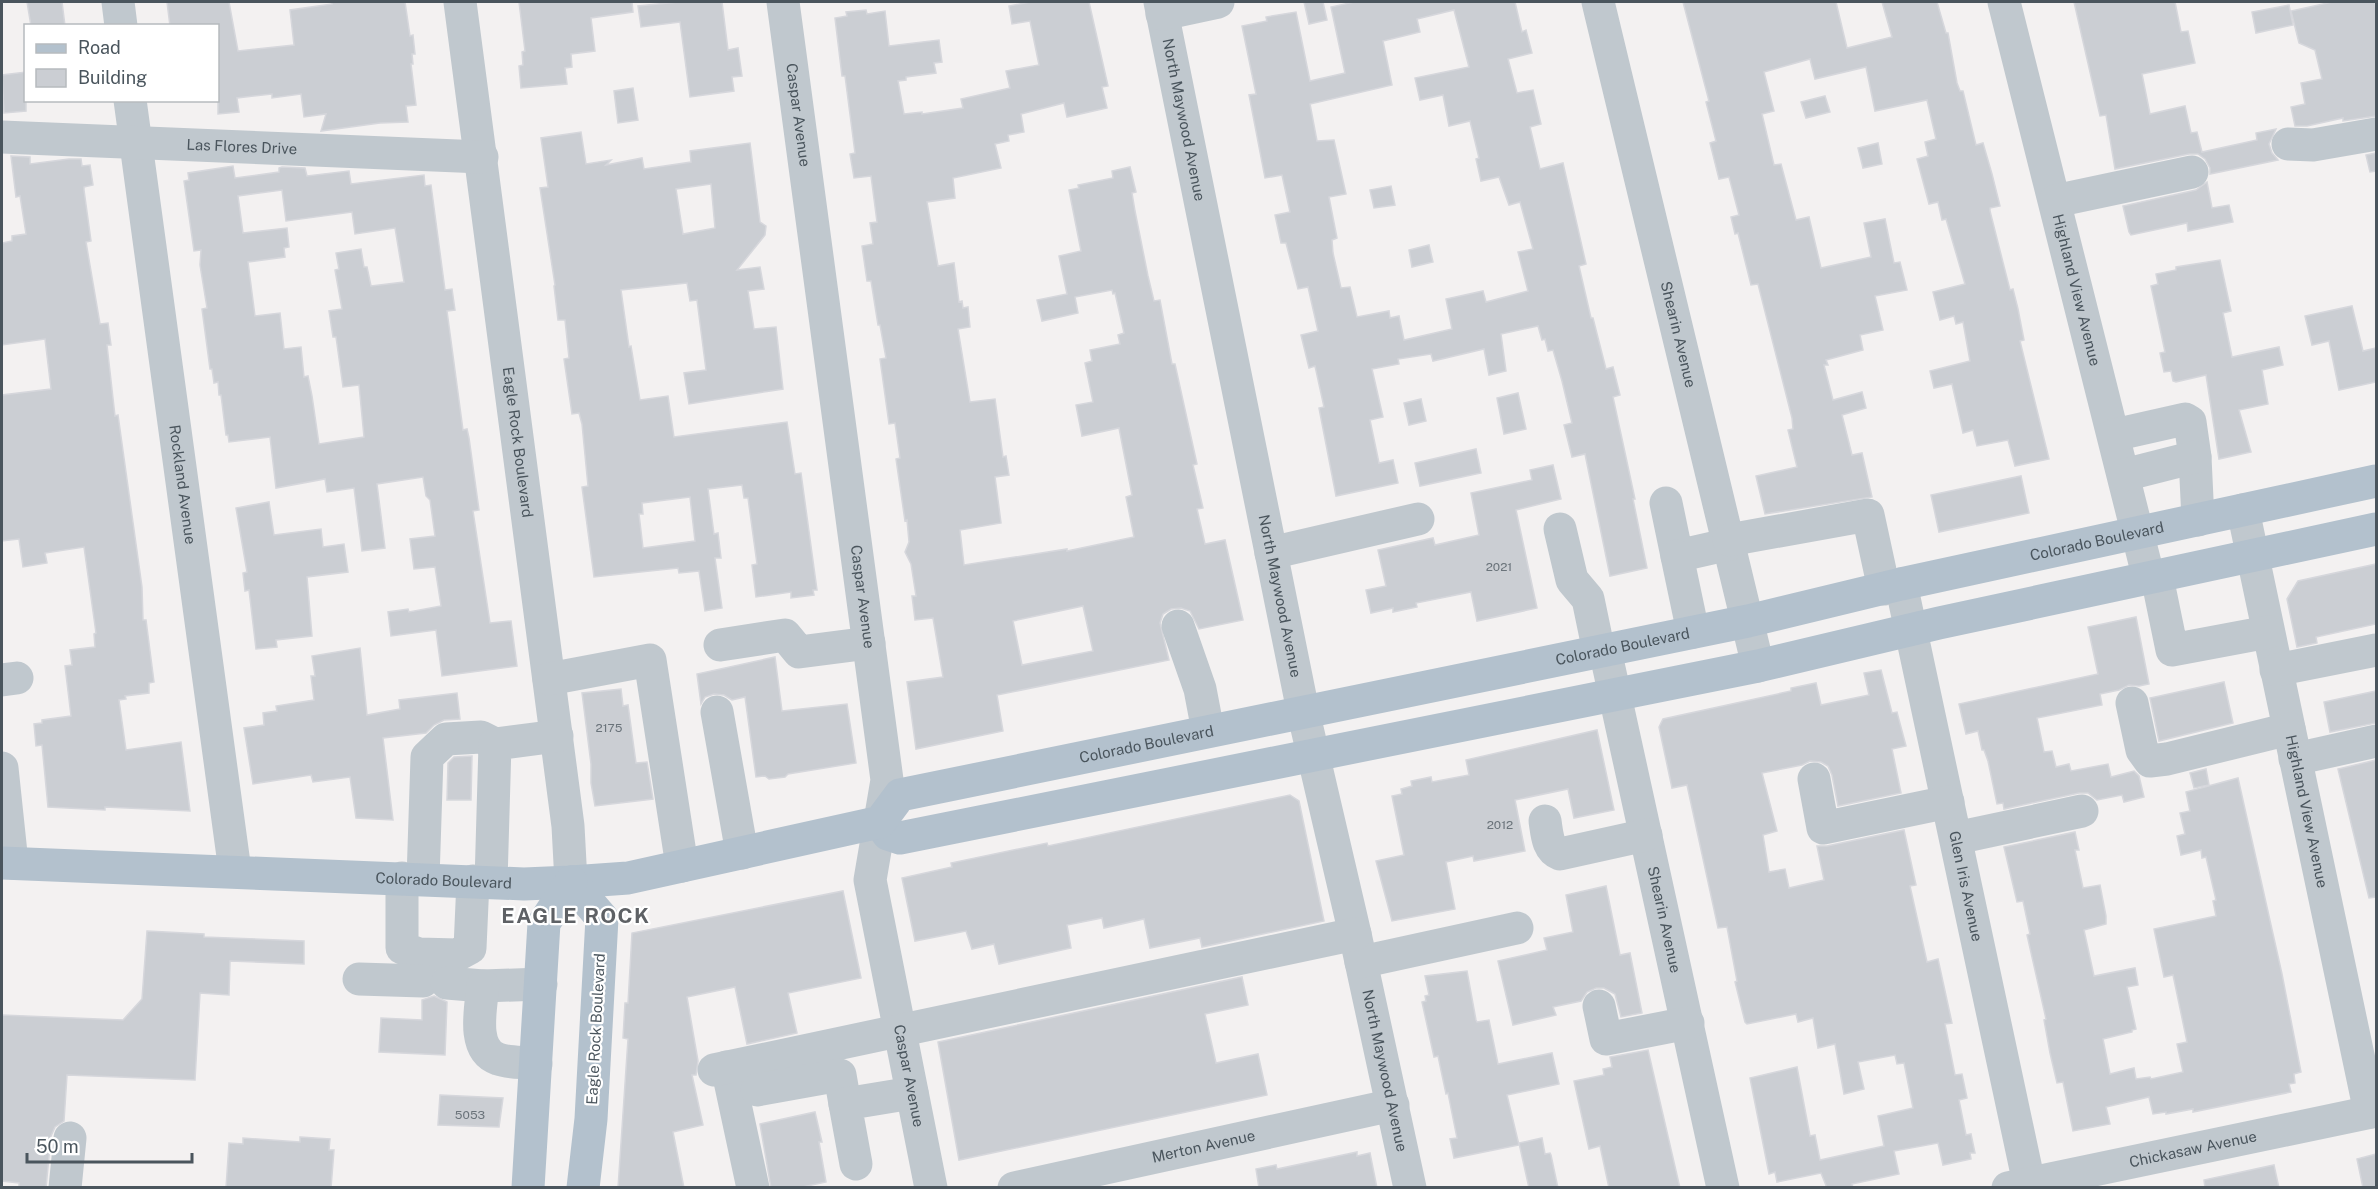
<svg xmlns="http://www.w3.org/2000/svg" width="2378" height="1189" font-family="'Public Sans',sans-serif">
	<rect width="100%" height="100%" fill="#f3f1f1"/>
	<g fill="#cbced3" stroke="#d6d7dc" stroke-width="1.5" fill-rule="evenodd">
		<polygon points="27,2 62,2 65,26 31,26"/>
		<polygon points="167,2 229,2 238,51 294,45 290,10 332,4 331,2 405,2 410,36 413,35 415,54 412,54 413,64 411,64 416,105 406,106 408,122 380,123 321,131 326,114 304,117 301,94 272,98 272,94 237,98 239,112 218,114 218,26 170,26"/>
		<polygon points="519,2 632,2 633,12 591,18 595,51 571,54 572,67 565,68 567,84 521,88 519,66 523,65 522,52 525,51"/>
		<polygon points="678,2 722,2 728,50 738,48 742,76 732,77 734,91 690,97 680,22 641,27 638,6"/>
		<path d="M1030,2h59l19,84 -6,1 5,21 -40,9 -3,-14 -43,11 3,18 -16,3 1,6 -14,3 6,24 -48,10 2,20 -28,4 11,64 16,-3 5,39 3,-1 1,7 5,-1 2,20 -12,2 12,73 25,-3 8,58 3,-1 3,19 -14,2 6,46 -41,7 4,35 103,-16v2l67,-14 -8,-40 6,-2 -13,-67 -37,8 -6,-31 17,-3 -8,-39 7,-2 -2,-11 30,-6 -2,-9 6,-2 -9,-40 -2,1 -1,-4 -37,7 3,16 -36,8 -5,-21 30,-6 -8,-38 22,-5 -12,-61 10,-2 -1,-3 35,-7 -1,-7 18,-4 6,25 -4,1 3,18 13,65 6,25 6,-1 12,64h3l22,100 -4,1 10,43 -6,1 8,35 20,-4 18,80 -44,9 -9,-18 -9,-3 -10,1 -8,5 -3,9 9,37 -172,35 6,36 -87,18 -9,-67 36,-5 -10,-59 -18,2 -3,-24h4l-5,-32 -6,-12 4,-10 -2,-22 -2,1 -9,-62 4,-1 -5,-35 -6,1 -9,-65 6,-1 -6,-33h-2l-7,-44h-4l-5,-35 11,-2 -3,-21 7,-1 -6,-46 -17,2 -4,-24 5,-1 -10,-77h-3l-7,-58 12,-2 -1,-4 20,-2 1,4 18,-3 4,35 50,-6 3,22 -8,1 2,10 -30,4v3l-8,1 6,33 18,-2v2l41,-6 -2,-9 49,-11 -4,-17 33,-6 -9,-44 -18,3 -3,-18zM1083,606l10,45 -71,14 -9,-44z"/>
		<polygon points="1304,2 1323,2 1327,20 1309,24"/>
		<path d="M1354,2h161l7,30 4,-2 6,23 -24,6 9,34 16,-3 8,34 -11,3 10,42 23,-6 23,101 -7,2 12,52h2l13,51 7,-2 7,28 -7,2 22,102h-2l14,69 -37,8 -25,-122 -13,3 -8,-32 8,-2 -10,-42 -9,-31 -5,1 -3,-12 -3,1 -4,-14 -37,8 5,37 -17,4 -5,-26 -51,12 -2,-7 -33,5 1,5 -27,5 11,48 -13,3 9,43 14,-3 5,23 -62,13 -17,-88 5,-1 -9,-41 -6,2 -8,-33 17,-4 -10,-44 -10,2 -12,-46h-5l-6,-28 15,-3 -8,-37 -17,3 -16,-83 7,-1 -14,-68 25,-5 -1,-4 30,-5 14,69 35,-8 -14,-66zM1454,10l15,57 -54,11 5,22 23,-5 6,31 21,-5 9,37 -3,1 5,22 18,-4 10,28 11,-3 13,47 -15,3 10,39 -42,11 -3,-11 -37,8 6,30 -48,11 -5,-24 -9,2 -1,-7 -32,6 -7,-30 -9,1 -8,-35 -1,-13 5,-2 -8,-41 17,-3 -12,-54 -17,1 -7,-37 82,-19 -9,-44 37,-9 -3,-13z"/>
		<polygon points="1683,2 1836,2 1847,48 1892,37 1882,2 1937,2 1946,33 1948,33 1957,83 1960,91 1963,91 1976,145 1983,143 1992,174 2000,206 1990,208 1990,211 2010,290 2013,289 2018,309 2024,340 2020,341 2049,459 2015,466 2008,440 1977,446 1973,430 1963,433 1952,384 1934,388 1930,371 1970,361 1963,322 1956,324 1954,316 1940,320 1933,292 1965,284 1946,219 1942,220 1938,202 1929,204 1917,159 1928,156 1925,142 1936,139 1927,100 1875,111 1866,67 1815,79 1810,59 1764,72 1774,111 1762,114 1774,165 1781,164 1796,220 1809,217 1821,268 1871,257 1864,223 1885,219 1894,263 1900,262 1907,290 1875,296 1883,330 1860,335 1863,350 1826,360 1828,365 1824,365 1833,400 1862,392 1866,408 1842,415 1852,455 1862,453 1872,497 1765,514 1756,476 1797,467 1788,430 1793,429 1792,418 1758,284 1751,285 1738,233 1735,234 1731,217 1739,215 1729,177 1719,179 1710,143 1716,141 1706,102 1709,101"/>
		<polygon points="2074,2 2175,2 2181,32 2188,31 2195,63 2142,74 2150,114 2185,106 2191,133 2197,132 2202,152 2257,140 2256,133 2276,129 2269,144 2272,153 2278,160 2210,174 2210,168 2205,159 2198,154 2189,154 2115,169 2106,115 2100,116"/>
		<polygon points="2332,2 2375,2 2376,11 2376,116 2343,121 2343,118 2307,126 2295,126 2291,107 2305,104 2301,83 2322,79 2315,50 2299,43 2291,11"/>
		<polygon points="2289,5 2293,25 2256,33 2252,12"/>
		<polygon points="26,72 26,111 4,113 2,75"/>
		<polygon points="633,88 638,120 618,123 614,91"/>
		<polygon points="1825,96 1830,112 1806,118 1801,102"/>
		<path d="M581,132l5,32 25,-4 -5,5 36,-7 2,11 47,-7 -1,-11 60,-8 10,79 6,4 -1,9 -28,35 23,-3 4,22 -16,2 6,38 22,-2 7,62 -94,15 -5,-31 22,-3 -9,-70 -7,1 -3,-18 -66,7 8,57 2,-1 9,54 28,-4 6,41 113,-15 8,52 6,-1 16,117h-4l1,5 -23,3v-6l-35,5 -4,-32 5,-1 -9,-66h-4l-2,-13 -34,4 6,45 4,-1 3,25h-6l7,50 -17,3 -6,-40 -20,2 -1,-5 -84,9 -12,-90 6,-1 -6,-62 -3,-11 -7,1 -8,-55 5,-1 -4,-38h-7l-4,-34 1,-1 -15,-97 8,-1 -7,-49zM711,184l4,44 -32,6 -7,-45zM690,497l5,44 -52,7 -4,-34h4l-1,-11z"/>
		<polygon points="1878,143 1882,164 1863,168 1858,148"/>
		<polygon points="2376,153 2376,171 2370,172 2366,155"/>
		<polygon points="11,156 30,157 30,164 69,159 81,159 82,166 90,165 93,185 84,187 84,190 91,241 86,242 100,324 108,323 111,345 107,345 115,416 118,415 142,587 143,620 146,620 154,682 149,683 149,693 125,696 126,699 119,700 126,750 181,742 190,811 105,807 105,810 48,807 42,745 36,746 34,724 42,723 42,720 71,716 65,666 72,665 70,650 95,647 94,634 96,633 84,547 45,553 47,563 23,567 19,539 2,541 2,395 51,389 45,339 2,345 2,243 12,241 12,236 26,234 20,196 16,197"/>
		<path d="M233,166l2,12 44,-6v-4l3,-1 23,1 2,8 42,-5 2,13 73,-9 1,11 6,-1 14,105 7,-1 3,21 -8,1 16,119 4,-1 2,9 10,72 -6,1 17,112 21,-2 6,45 -75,10 -6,-46 -45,6 -3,-24 20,-3 1,3 32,-6 -6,-39 -21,2 -4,-30 25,-3 -5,-36 -4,-4 -3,-19 -46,7 8,64 -23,3 -8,-63 -27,4 -2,-13 -49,9 -6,-51 -41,5 -1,-7h-2l-5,-40h-2l-1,-13 -4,1 -2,-14h-2l-8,-60 5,-1 -7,-43 1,-15 -7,1 -10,-70 5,-1 -1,-7zM282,190l4,31 66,-9 3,22 40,-6 9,54 -33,4 -4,-19h-3l-3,-18 -25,4 3,16 -4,1 7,39 -13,2 4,26h3l7,50 16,-2 5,52 -45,7 -7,-48 -4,-20 -4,1 -3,-30 -17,2 -4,-36 -25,3 -7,-54 37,-5 -1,-9 5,-1 -2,-19 -44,5 -5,-37z"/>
		<polygon points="2207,182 2212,208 2229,205 2233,222 2188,231 2187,223 2131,235 2129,232 2123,206 2196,190"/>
		<polygon points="1391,186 1395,205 1374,208 1370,190"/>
		<polygon points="1429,245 1433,262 1412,267 1409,250"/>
		<polygon points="2220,260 2231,311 2223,313 2232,357 2279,347 2283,365 2262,370 2268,404 2239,410 2251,452 2219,459 2206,375 2176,382 2173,381 2171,371 2164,372 2160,353 2165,352 2151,286 2158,284 2156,274 2176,270 2176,267"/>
		<polygon points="2352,306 2363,351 2376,348 2376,382 2339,390 2329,341 2312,345 2305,316"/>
		<polygon points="1518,393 1526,429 1504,434 1497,398"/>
		<polygon points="1421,399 1426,421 1409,425 1404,403"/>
		<polygon points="1476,449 1481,473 1420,486 1415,463"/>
		<polygon points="1553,465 1561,499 1516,510 1537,608 1477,621 1471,592 1416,603 1417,607 1393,612 1393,608 1371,613 1366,590 1386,586 1378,550 1433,538 1435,545 1479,535 1471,493 1532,480 1530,470"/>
		<polygon points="2021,476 2029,513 1939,532 1931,495"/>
		<polygon points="269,502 274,535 321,529 323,547 344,544 348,572 307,577 312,636 276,640 277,647 256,649 249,590 245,591 243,573 247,572 236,508"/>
		<polygon points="2376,564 2376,624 2316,637 2317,643 2297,647 2287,599 2298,581"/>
		<polygon points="2136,617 2149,684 2139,686 2129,685 2119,690 2100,694 2102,705 2037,718 2044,752 2052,751 2056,767 2069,764 2071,771 2108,764 2111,777 2134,771 2139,776 2144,797 2124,802 2122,795 2097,800 2088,793 2079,793 2004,809 2003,803 1997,804 1988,761 1984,750 1982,750 1978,731 1966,734 1959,704 2098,674 2088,627"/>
		<polygon points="360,648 367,715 400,709 399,700 457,693 460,719 444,720 434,725 426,733 383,738 393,820 356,818 350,777 313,782 311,775 253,784 244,728 264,725 263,713 277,711 276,706 314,700 311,676 315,676 312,656"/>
		<polygon points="775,657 782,711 847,704 856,763 788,774 785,777 769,779 765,776 756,777 745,697 732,700 724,695 714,694 705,697 701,704 697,674"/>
		<polygon points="1881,670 1892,713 1897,712 1906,746 1892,749 1901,793 1838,806 1832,775 1828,766 1821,762 1810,761 1802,765 1762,773 1777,831 1763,835 1769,872 1785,869 1789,888 1824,880 1817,846 1827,846 1904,830 1916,885 1910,886 1927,962 1938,959 1952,1023 1945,1024 1955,1075 1962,1074 1967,1098 1959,1100 1966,1135 1971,1134 1975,1153 1970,1153 1971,1159 1943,1165 1938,1143 1894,1151 1899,1174 1852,1184 1853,1188 1827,1188 1821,1173 1777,1182 1775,1172 1769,1174 1750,1078 1797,1067 1810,1136 1815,1135 1820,1160 1884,1146 1878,1116 1913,1108 1904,1063 1897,1064 1895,1055 1858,1062 1864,1089 1844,1094 1835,1044 1818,1048 1813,1018 1798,1022 1796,1014 1747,1024 1745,1022 1735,982 1737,981 1727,927 1718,928 1687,785 1672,788 1659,727 1663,719 1791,691 1791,688 1816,683 1821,705 1869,695 1864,673"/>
		<polygon points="2224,682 2233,723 2159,741 2150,698"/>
		<polygon points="621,689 623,706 628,705 636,763 647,762 653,799 595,806 591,783 591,764 582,693"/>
		<polygon points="2376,691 2376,723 2330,732 2324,702"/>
		<polygon points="1597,730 1614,810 1574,818 1568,789 1515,800 1525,851 1474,861 1473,856 1446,862 1455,909 1392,921 1376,861 1404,855 1392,796 1402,794 1401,789 1412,786 1411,781 1431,777 1432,782 1469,775 1466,760"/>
		<polygon points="472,756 471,800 447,800 448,763 454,757"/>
		<polygon points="2376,760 2376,897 2369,898 2338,769"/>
		<polygon points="2206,769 2209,785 2194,788 2190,773"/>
		<polygon points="2238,778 2282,974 2301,1072 2294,1074 2295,1083 2289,1084 2291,1092 2193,1112 2193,1109 2166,1114 2166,1112 2153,1114 2149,1097 2106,1107 2110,1124 2073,1131 2063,1082 2057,1083 2050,1053 2044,1020 2046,1019 2027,935 2030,934 2023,901 2017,902 2004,847 2075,832 2079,850 2075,850 2083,888 2100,885 2106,916 2106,924 2084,930 2094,976 2135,968 2138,985 2127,987 2136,1029 2132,1030 2132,1032 2103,1039 2110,1074 2134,1068 2136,1079 2150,1077 2151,1079 2183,1072 2177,1044 2187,1042 2173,975 2164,977 2154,929 2216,916 2213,901 2216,900 2206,857 2202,858 2201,850 2181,855 2177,836 2185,834 2180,813 2190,811 2186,792"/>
		<polygon points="1290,795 1299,801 1324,921 1202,947 1200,938 1150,948 1144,919 1104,928 1102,918 1067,925 1071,948 999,964 994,944 972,949 966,931 915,941 902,878 952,867 951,863 1047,843 1048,846"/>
		<polygon points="1606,886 1620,955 1630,953 1642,1013 1621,1017 1615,994 1604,988 1596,988 1587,992 1581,1001 1553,1007 1556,1015 1513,1025 1498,961 1547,950 1544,938 1573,932 1566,895"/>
		<polygon points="843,891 861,978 788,993 797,1033 747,1044 735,987 687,997 698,1061 696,1075 692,1075 703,1125 673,1132 684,1188 618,1188 628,1039 623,1038 625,1003 628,1003 632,933"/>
		<polygon points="147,931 204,934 204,937 304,941 304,964 230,961 229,995 200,993 195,1080 67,1075 64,1121 55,1127 51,1136 46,1188 19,1188 19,1183 2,1181 2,1015 123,1020 142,999"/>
		<polygon points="1467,971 1476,1020 1477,1022 1489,1020 1498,1064 1552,1053 1559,1084 1507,1095 1519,1145 1454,1158 1450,1139 1457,1138 1448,1093 1446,1094 1438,1056 1434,1057 1422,1002 1426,1001 1425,996 1429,995 1425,976"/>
		<polygon points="1242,977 1248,1005 1205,1014 1216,1063 1258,1054 1267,1095 959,1160 938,1042"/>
		<polygon points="434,996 447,1002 445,1055 379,1052 381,1018 422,1020 422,1000"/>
		<polygon points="1648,1050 1680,1188 1609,1188 1600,1146 1589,1149 1574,1081 1604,1075 1603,1069 1612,1067 1610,1057"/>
		<polygon points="440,1095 503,1098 499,1127 438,1125"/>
		<polygon points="815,1112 822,1142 819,1142 826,1182 798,1188 771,1188 760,1124"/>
		<polygon points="300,1137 330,1139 329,1150 334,1150 331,1188 226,1188 229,1143 243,1144 243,1138 300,1142"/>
		<polygon points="1542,1138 1545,1154 1550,1153 1551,1155 1558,1188 1529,1188 1519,1143"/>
		<polygon points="1357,1152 1357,1156 1370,1153 1377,1188 1259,1188 1256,1169 1276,1165 1277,1169"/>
		<polygon points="2376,1154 2376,1188 2363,1188 2357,1159"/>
		<polygon points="2274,1165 2279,1188 2205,1188 2204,1180"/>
	</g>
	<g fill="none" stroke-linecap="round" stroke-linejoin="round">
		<g stroke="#c0c8ce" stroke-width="33">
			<polyline points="118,2 121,26"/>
			<path id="s1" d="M460,2l108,824 3,56"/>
			<path id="s2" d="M783,2l104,778 -17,100 61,308"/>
			<path id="s3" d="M1160,2l143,709 52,223 55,254"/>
			<path id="s4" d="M1598,2l160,664"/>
			<path id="s5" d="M2004,2l145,577"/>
			<polyline points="1162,14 1218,2"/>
			<path id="s6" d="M130,100l105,771"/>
			<path id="s7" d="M2,137l480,20"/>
			<polyline points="2288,144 2313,145 2376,134"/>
			<polyline points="2055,201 2192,172"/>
			<polyline points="2114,435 2185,419 2190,422 2195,457 2198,520"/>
			<polyline points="2124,475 2195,457"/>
			<polyline points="1666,503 1677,556 1730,544"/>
			<path id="s8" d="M2243,510l127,602"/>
			<polyline points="1560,529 1572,580 1588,599 1599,652"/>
			<polyline points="1729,540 1868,515 1884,589"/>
			<polyline points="1271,553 1418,519"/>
			<polyline points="1677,556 1693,632"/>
			<polyline points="2157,577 2172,650 2268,632"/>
			<path id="s9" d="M1901,584l129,604"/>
			<polyline points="1178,626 1200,689 1208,731"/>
			<polyline points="720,645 785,635 799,652 869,643"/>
			<path id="s10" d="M1605,650l118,538"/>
			<polyline points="2276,670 2376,650"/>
			<polyline points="549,679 650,660 682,866"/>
			<polyline points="2,680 17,678"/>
			<polyline points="2132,703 2142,750 2150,761 2167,759 2289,729"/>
			<polyline points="717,712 742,853"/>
			<polyline points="2295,759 2376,741"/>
			<polyline points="2,768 12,863"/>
			<polyline points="1814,779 1823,828 1948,802"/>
			<path d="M1545,821c2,12 2,28 15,33l86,-19"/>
			<polyline points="1956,838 2082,811"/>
			<polyline points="402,878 402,948 419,954 457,955 470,948 473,881"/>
			<polyline points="423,879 427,757 446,739 481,737 495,744"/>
			<polyline points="491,882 495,744 557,736"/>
			<polyline points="1361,962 1517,928"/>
			<polyline points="359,979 423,981"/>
			<polyline points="447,983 483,986 541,984"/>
			<path d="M483,986c-2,21 -12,64 15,73 11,4 26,3 38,5"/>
			<polyline points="1599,1006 1606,1039 1688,1023"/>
			<polyline points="727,1067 753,1188"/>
			<polyline points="714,1070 1355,934"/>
			<polyline points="757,1090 840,1075 845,1104"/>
			<polyline points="856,1164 845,1104 912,1093"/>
			<polyline points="65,1188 70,1138"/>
			<path id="s11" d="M1014,1188l379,-83"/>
			<path id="s12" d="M2008,1188l368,-77"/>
		</g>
		<g stroke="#b3c1cd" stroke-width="33">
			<polyline points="880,822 888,834 900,838 1758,666 1939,623 2376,529"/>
			<path id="s13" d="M2,863l522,21 47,-2 57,-4 252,-56 20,-27 848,-174 153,-37 475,-103"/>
			<polyline points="571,882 602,918 591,1119 583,1188"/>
			<polyline points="528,1188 544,923 571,882"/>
		</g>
	</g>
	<g text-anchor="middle" stroke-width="4.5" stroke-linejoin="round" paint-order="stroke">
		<g font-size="12" fill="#6a737a">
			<text x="1499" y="571">2021</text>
			<text x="609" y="732">2175</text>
			<text x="1500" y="829">2012</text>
			<text x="470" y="1119">5053</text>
		</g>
		<g font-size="15" fill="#4a555d" stroke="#fff">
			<text dy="5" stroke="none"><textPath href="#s2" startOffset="114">Caspar Avenue</textPath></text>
			<text dy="5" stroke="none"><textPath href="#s3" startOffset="120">North Maywood Avenue</textPath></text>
			<text dy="5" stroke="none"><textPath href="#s7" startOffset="240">Las Flores Drive</textPath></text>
			<text dy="5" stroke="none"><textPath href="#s5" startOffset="297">Highland View Avenue</textPath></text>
			<text dy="5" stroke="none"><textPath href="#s4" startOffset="342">Shearin Avenue</textPath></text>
			<text dy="5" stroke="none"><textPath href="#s1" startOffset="444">Eagle Rock Boulevard</textPath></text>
			<text dy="5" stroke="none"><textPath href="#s6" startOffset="388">Rockland Avenue</textPath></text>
			<text dy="5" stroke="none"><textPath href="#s13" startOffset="2142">Colorado Boulevard</textPath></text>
			<text dy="5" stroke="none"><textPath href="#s2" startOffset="600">Caspar Avenue</textPath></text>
			<text dy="5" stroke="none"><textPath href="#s3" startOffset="606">North Maywood Avenue</textPath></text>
			<text dy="5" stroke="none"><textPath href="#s13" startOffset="1656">Colorado Boulevard</textPath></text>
			<text dy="5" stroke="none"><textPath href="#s13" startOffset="1170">Colorado Boulevard</textPath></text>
			<text dy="5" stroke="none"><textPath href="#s8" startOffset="308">Highland View Avenue</textPath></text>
			<text dy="5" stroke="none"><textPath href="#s13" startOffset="442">Colorado Boulevard</textPath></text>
			<text dy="5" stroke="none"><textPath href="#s9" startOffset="309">Glen Iris Avenue</textPath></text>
			<text dy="5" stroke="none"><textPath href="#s10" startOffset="276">Shearin Avenue</textPath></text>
			<text transform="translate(596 1029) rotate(-87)" y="5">Eagle Rock Boulevard</text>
			<text dy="5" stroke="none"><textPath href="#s3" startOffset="1092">North Maywood Avenue</textPath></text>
			<text dy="5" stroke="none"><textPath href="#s2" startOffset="1086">Caspar Avenue</textPath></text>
			<text dy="5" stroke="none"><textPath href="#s11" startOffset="194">Merton Avenue</textPath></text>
			<text dy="5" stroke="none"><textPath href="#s12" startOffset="189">Chickasaw Avenue</textPath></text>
		</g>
		<g font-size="21" font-weight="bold" letter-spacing="1.5" fill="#5e6165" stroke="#fff">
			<text x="576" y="923">EAGLE ROCK</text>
		</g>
	</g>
	<rect width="2378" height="1189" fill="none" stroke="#4a555d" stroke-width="6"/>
	<rect x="24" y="24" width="195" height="78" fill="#ffffff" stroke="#b7bbbe" stroke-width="1.5"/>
	<rect x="36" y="44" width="30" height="9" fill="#b3c1cd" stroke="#b7bbbe" stroke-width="1.5"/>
	<text x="78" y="54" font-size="18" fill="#4a555d">Road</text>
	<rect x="36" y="69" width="30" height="18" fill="#cbced3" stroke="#b7bbbe" stroke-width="1.5"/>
	<text x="78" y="84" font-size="18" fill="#4a555d">Building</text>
	<path d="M27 1153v9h165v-9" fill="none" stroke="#4a555d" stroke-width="3"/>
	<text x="36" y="1153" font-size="18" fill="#4a555d" stroke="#ffffff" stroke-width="4.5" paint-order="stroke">50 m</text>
</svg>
